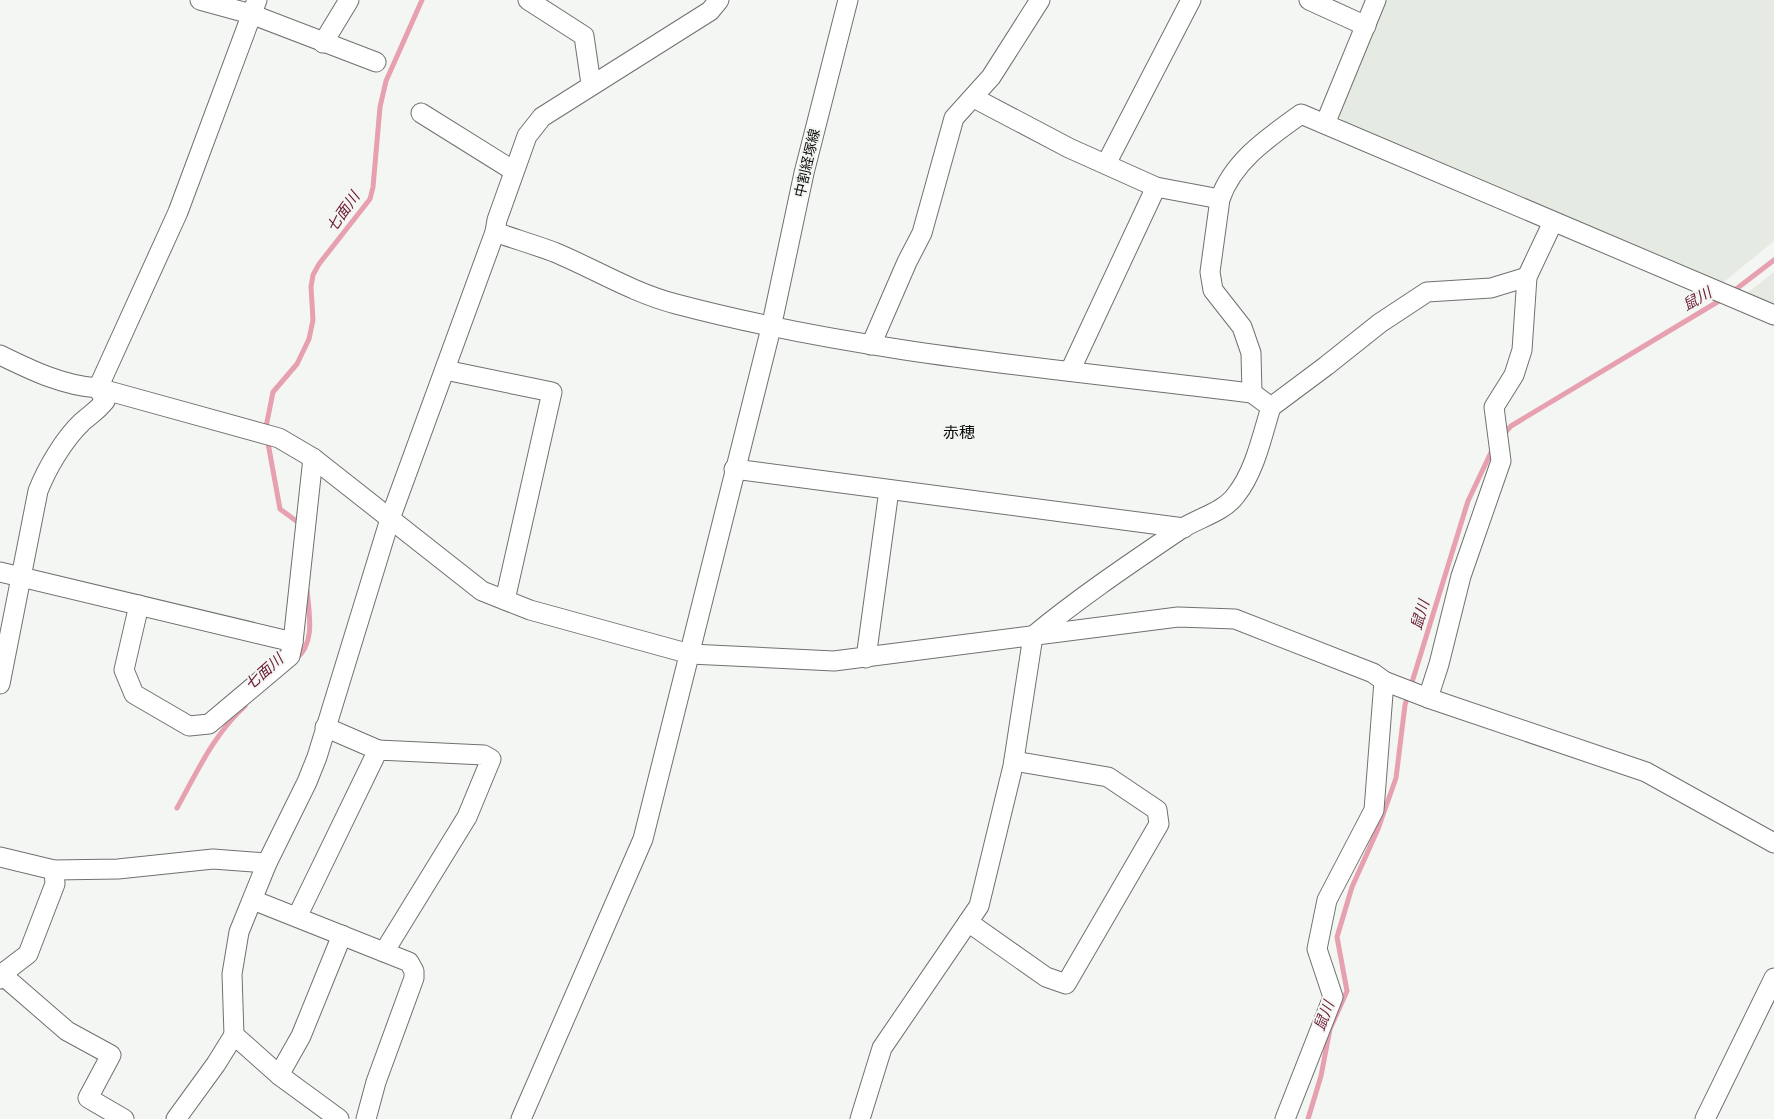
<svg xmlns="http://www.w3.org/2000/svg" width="1774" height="1119" font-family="Overpass,'Noto Sans JP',sans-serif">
	<rect width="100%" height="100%" fill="#f4f6f3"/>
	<g fill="#e5ebe2">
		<polygon points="1384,0 1774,0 1774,241 1720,285 1354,131 1340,117 1346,94"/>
		<polygon points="1774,272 1774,305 1746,294"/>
	</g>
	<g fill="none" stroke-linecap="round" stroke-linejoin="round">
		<g stroke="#e7a0af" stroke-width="5">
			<polyline points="1731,293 1774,260"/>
			<polyline points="266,427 273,392 297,364 309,339 313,320 311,287 313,275 319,264 370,199 373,187 380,107 386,81 422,0"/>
			<polyline points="1502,436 1511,426 1724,298"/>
			<polyline points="268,443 280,509 299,523"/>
			<path d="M296,659c20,-16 13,-46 11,-69"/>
			<path d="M177,808c20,-36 37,-74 68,-102"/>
			<polyline points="1308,1119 1321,1076 1330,1029 1347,991 1337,937 1352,887 1378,829 1396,778 1405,705 1468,501 1494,446"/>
		</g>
		<g stroke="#6f716f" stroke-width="21">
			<g id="minor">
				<polyline points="200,0 251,14 376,62"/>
				<polyline points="528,0 584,36 591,84"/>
				<polyline points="1309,0 1366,26"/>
				<polyline points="323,43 349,0"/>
				<polyline points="974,98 1069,148 1156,187 1220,199"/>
				<polyline points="421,113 514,171"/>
				<polyline points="1325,124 1376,0"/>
				<polyline points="1106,164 1191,0"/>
				<path d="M495,232c20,7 40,13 59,20 41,17 79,41 122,52 189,50 383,65 576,89l19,14c-9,29 -16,64 -35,88 -12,17 -38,23 -55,34 -50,34 -101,68 -148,107l-20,130 -34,140 -97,142 -22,71"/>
				<polyline points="871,345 907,262 922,233 954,118 991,77 1040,0"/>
				<path d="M0,355c31,15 63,31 98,33l181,50 34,20 169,133 48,19 160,44 144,7 344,-44 57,2 138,54 11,8 44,17 218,74 128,71"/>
				<polyline points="445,370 552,392 505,600"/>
				<polyline points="1070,371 1156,187"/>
				<path d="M1252,393l-1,-40 -9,-26 -29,-37 -3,-18 10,-73c13,-38 49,-62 81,-85l473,201"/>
				<polyline points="1271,407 1326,366 1380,323 1427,292 1491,288 1527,277"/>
				<polyline points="734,469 1184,528"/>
				<polyline points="0,572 293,642 313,458"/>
				<polyline points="139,605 124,670 134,694 189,726 209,724 290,656 293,642"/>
				<polyline points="866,658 889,490"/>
				<path d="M0,684l38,-193c9,-23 26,-52 44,-69 10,-9 14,-10 23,-21l-7,-13 80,-176 79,-212"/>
				<polyline points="1428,698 1439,664 1461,576 1501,461 1494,407 1514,375 1522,350 1527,277 1553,222"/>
				<polyline points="325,727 378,750"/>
				<polyline points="0,857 54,870 118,869 213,859 267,863"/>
				<polyline points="253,900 409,962 414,971 414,978 376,1082 366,1119"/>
				<polyline points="297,917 378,750 484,755 491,759 467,817 384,952"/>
				<polyline points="968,922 1046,977 1066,984 1159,824 1157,810 1108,777 1014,761"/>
				<polyline points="0,973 67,1031 111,1055 88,1098 124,1119"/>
				<polyline points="0,979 2,974 28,954 55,884 54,870"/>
				<polyline points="279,1075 301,1036 342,935"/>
				<polyline points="176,1119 216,1064 234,1035"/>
				<polyline points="339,1119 279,1075 234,1035 232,974 239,932 267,863 307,782 317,757 390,519 495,232 497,220 527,136 542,117 710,11 719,0"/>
				<polyline points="521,1119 643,839 771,328 804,173 848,0"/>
				<polyline points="1285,1119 1333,997 1317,949 1327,900 1374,810 1384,681"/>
				<polyline points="1705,1119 1774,978"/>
			</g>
		</g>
		<use href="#minor" stroke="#fff" stroke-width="19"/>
	</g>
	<g text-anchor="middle" stroke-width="4" stroke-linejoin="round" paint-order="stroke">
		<g font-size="14" fill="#0b0c0b" stroke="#f4f6f3">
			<text transform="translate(807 163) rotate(-77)" y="5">中割経塚線</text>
		</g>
		<g font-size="15" font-style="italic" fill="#6a1933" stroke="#f4f6f3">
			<text transform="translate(343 212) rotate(-55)" y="5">七面川</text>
			<text transform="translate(1697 299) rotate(-29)" y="5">鼠川</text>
			<text transform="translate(1420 615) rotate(-73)" y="5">鼠川</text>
			<text transform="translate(264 672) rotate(-42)" y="5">七面川</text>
			<text transform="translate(1324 1016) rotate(-69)" y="5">鼠川</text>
		</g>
		<g font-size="16" fill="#0b0c0b" stroke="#f4f6f3">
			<text x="959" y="438">赤穂</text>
		</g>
	</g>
</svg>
